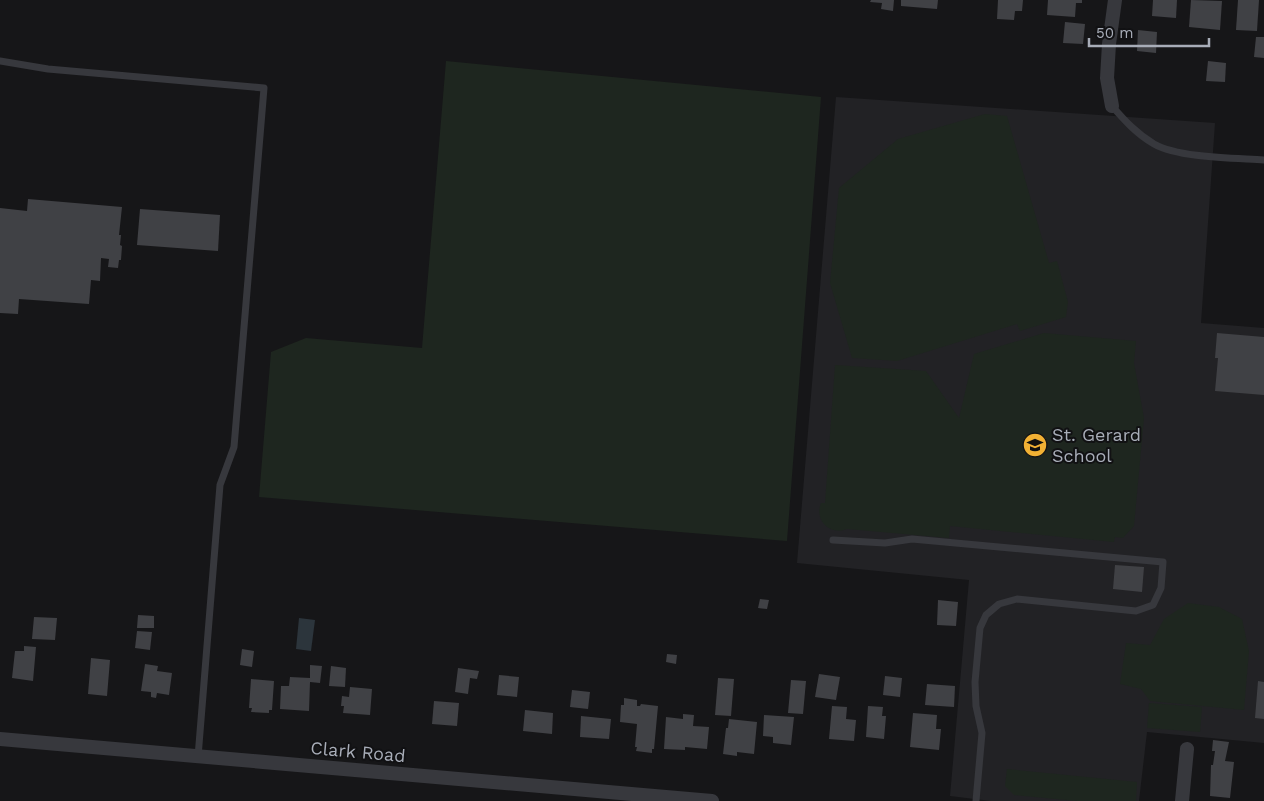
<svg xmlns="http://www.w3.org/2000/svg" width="1264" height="801" font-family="'Work Sans',sans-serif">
	<rect width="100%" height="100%" fill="#161618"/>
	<polygon fill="#222225" points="836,97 1215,123 1201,323 1264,328 1264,743 1147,732 1139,801 991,801 950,796 969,580 797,563"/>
	<g fill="#1e261f">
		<polygon points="446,61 821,97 787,541 259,497 271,352 306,338 422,348"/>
		<polygon points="985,114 1007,116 1049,263 1057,261 1068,302 1066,317 1020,331 1017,324 897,361 852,358 830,283 839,188 898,139"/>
		<path d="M1044,333l92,8 -2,22 10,55 -10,108 -11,12 -8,-1 -1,5 -164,-16 -1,12 -102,-9c-17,7 -33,-9 -26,-26h4l10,-138 91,6 33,47 15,-64z"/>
		<polygon points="1188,603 1219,607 1242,619 1249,651 1244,710 1150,701 1141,689 1120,684 1126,643 1150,645 1164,619"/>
		<polygon points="1149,703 1202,707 1200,732 1147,728"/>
		<polygon points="1007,769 1137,782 1136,801 1077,801 1014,795 1005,786"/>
	</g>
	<polygon fill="#2c353c" points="299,618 315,620 311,651 296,649"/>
	<g fill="#404145">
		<polygon points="871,0 894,0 893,11 881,9 882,3 870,2"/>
		<polygon points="901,0 938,0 937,9 901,6"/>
		<polygon points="998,0 1023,0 1022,11 1015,11 1014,20 997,19"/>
		<polygon points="1048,0 1082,0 1082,3 1076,3 1075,17 1047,15"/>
		<polygon points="1153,0 1177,0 1176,18 1152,16"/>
		<polygon points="1191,0 1222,1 1220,30 1189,27"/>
		<polygon points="1238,0 1259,0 1257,31 1236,30"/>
		<polygon points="1065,22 1085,24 1083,44 1063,43"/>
		<polygon points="1138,30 1157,32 1156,53 1137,51"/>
		<polygon points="1256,37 1264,37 1264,58 1254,57"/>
		<polygon points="1208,61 1226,63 1225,82 1206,81"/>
		<polygon points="28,199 122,207 119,235 121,235 120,245 122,246 121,260 119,260 118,268 108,267 109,259 101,258 100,281 91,280 89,304 19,299 18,314 0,313 0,208 27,211"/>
		<polygon points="140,209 220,215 218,251 137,245"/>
		<polygon points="1217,333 1264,337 1264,395 1215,391 1218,358 1215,358"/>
		<polygon points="1115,565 1144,567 1142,592 1113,589"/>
		<polygon points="760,599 769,600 767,609 758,608"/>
		<polygon points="938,600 958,602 956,626 937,625"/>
		<polygon points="138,615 154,616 154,628 137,628"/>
		<polygon points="34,617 57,618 55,640 32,639"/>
		<polygon points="137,631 152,632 150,650 135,648"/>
		<polygon points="24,646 36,647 33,681 12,678 15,651 24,651"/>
		<polygon points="242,649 254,651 252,667 240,665"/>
		<polygon points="667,654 677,655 676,664 666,662"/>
		<polygon points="91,658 110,660 107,696 88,694"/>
		<polygon points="145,664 158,666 157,671 172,673 169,695 157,693 156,698 151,697 151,692 141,691"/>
		<polygon points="310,665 322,666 320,683 310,682 309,711 280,709 281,686 289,686 290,677 310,678"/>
		<polygon points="331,666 346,668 345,687 329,686"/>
		<polygon points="458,668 479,671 477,679 470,678 468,694 455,692"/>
		<polygon points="819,674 840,677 836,700 815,697"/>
		<polygon points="499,675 519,677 517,697 497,695"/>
		<polygon points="885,676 902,678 900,697 883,695"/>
		<polygon points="718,678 734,679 731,716 715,715"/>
		<polygon points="251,679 274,681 272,710 269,710 269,713 251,712 252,708 249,708"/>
		<polygon points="791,680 806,681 803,714 788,713"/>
		<polygon points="1258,681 1264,682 1264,719 1255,718"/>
		<polygon points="927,684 955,686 954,707 925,705"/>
		<polygon points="350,687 372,689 370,715 343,713 344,706 341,706 342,696 349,697"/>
		<polygon points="572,690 590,692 588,709 570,707"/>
		<polygon points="624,698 637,700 637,706 640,706 641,704 658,706 654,749 652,749 652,753 636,751 637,747 635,747 637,724 620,722 621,705 624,705"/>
		<polygon points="434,701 459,703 457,726 432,724"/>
		<polygon points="832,706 847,707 846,719 856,720 854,741 829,739"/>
		<polygon points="868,706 883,707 882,716 886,716 884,739 866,737"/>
		<polygon points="525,710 553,713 552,734 523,731"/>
		<polygon points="913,713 937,715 936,729 941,729 939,750 910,747"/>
		<polygon points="683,714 694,715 693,726 709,727 707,749 685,747 685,750 664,749 666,717 683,719"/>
		<polygon points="764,715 794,717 791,745 773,743 773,737 763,736"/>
		<polygon points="581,716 611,719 609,739 580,737"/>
		<polygon points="729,719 757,722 754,754 737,752 737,756 723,754 726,728 728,728"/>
		<polygon points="1213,740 1229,742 1225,761 1234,762 1230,798 1210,796 1211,765 1213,765 1215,751 1212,751"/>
	</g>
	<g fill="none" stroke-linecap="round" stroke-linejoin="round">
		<g stroke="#37383d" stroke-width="7">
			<polyline points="0,61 48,69 264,88 234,447 220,485 198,757"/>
			<path d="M1112,106c13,15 25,28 42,38 25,14 80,14 110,16"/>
			<polyline points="833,540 885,543 912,539 1163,562 1161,588 1153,605 1136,611 1017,599 999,604 986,615 980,628 975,682 976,706 982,733 976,801"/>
		</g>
		<g stroke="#37383d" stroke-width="14">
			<polyline points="1112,106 1107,78 1109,44 1115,0"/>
			<polyline points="0,739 712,801"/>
			<polyline points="1182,801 1187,749"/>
		</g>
	</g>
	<defs>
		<g id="school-disc" transform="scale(1.25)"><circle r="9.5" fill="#f2b134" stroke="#111113"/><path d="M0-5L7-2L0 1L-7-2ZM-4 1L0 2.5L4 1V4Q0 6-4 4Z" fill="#111"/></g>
	</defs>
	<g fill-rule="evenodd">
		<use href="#school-disc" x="1035" y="445"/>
	</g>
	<g text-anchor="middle" stroke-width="4" stroke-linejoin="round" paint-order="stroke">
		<g font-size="18" fill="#a8adb8" stroke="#111113" text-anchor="start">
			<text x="1052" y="441">St. Gerard<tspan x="1052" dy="21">School</tspan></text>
		</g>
		<g font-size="18" fill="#a8adb8" stroke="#111113">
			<text transform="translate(358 752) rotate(5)" y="6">Clark Road</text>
		</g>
	</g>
	<path d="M1089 38v8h120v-8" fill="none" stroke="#a8adb8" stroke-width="2.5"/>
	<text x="1096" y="38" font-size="15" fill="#a8adb8" stroke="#111113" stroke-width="4" paint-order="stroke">50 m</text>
</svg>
